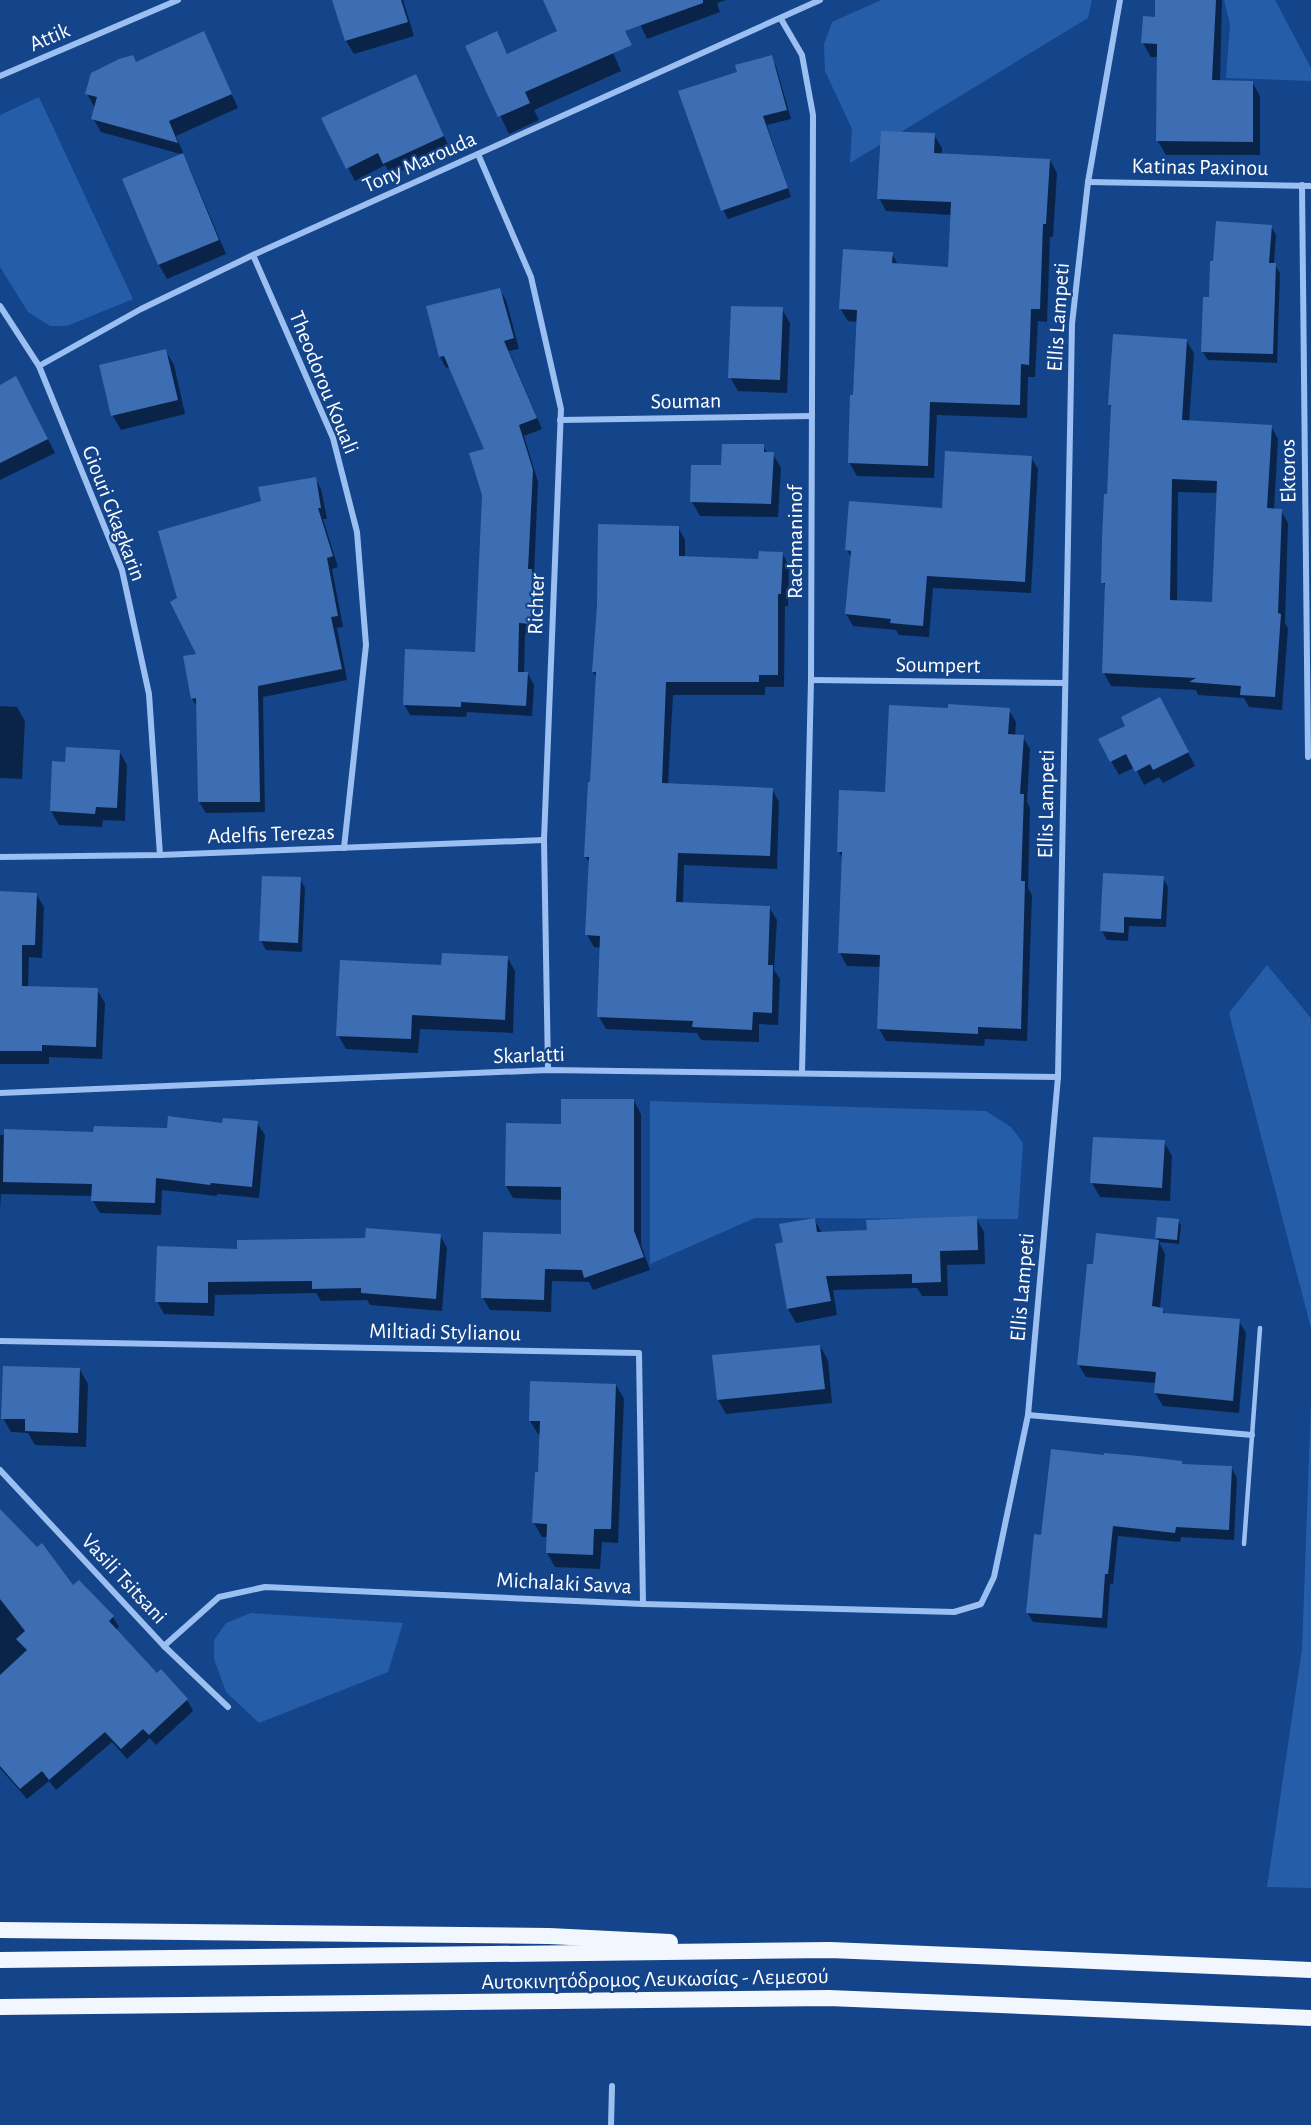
<svg xmlns="http://www.w3.org/2000/svg" width="1311" height="2125" font-family="'Alegreya Sans',sans-serif">
	<rect width="100%" height="100%" fill="#14448a"/>
	<g fill="#265da9">
		<polygon points="881,0 1092,0 1088,18 850,163 852,129 825,71 824,44 832,22"/>
		<polygon points="1224,0 1275,0 1311,68 1311,81 1226,78 1230,24"/>
		<polygon points="39,97 133,299 67,326 50,326 28,312 0,267 0,115"/>
		<polygon points="1267,965 1311,1018 1311,1328 1229,1013"/>
		<polygon points="650,1101 986,1111 1011,1127 1023,1143 1018,1219 755,1218 650,1264"/>
		<polygon points="1311,1401 1311,1888 1267,1887 1302,1649"/>
		<polygon points="251,1613 403,1623 388,1672 259,1723 226,1692 214,1659 214,1640 226,1623"/>
	</g>
	<g fill="#0007" fill-rule="evenodd">
		<polygon points="334,0 403,0 414,36 354,54 346,41"/>
		<polygon points="545,0 590,0 621,71 534,110 539,120 509,134 467,46 496,33 508,55 559,32"/>
		<polygon points="629,0 726,0 717,3 720,12 647,39"/>
		<polygon points="1157,0 1222,0 1220,82 1252,82 1260,96 1260,155 1166,155 1158,141 1158,57 1151,57 1143,43 1156,18"/>
		<polygon points="203,33 238,108 176,136 184,155 101,132 93,118 95,108 87,94"/>
		<polygon points="771,57 776,66 791,119 767,125 791,197 728,219 723,210 739,73"/>
		<polygon points="422,89 450,149 391,176 385,165 355,181 323,119"/>
		<polygon points="934,135 942,148 942,155 1050,160 1057,173 1053,237 1050,237 1047,322 1038,321 1035,377 1028,377 1027,418 937,415 934,478 857,476 849,462 855,396 858,322 848,321 840,308 892,254 898,265 949,268 952,215 886,211 879,198"/>
		<polygon points="182,155 190,169 226,254 167,279 159,265 123,180"/>
		<polygon points="1271,226 1276,235 1274,263 1280,273 1277,363 1208,360 1202,351 1211,299"/>
		<polygon points="499,289 506,300 519,349 509,351 542,429 524,436 538,482 534,575 538,581 536,634 525,634 524,674 528,674 534,685 532,716 467,712 466,717 410,715 404,704 477,653 486,450 450,367 446,368 440,357 427,308"/>
		<polygon points="782,309 790,323 787,393 738,391 730,377"/>
		<path d="M1186,340l8,13 -5,69 82,4 7,13 -4,71 7,1 7,12 -3,100 3,5 -6,82 -33,-3 -5,-9 -46,-3 -2,-5 -85,-4 -7,-13 3,-84 -4,-7 10,-172 -4,-6zM1178,492l40,1 -4,111 -37,-2z"/>
		<polygon points="166,351 174,365 185,414 121,430 113,416 101,367"/>
		<polygon points="0,386 24,392 55,453 0,480"/>
		<polygon points="763,446 768,454 773,454 781,468 778,517 700,516 692,502 692,466 723,466"/>
		<polygon points="1031,457 1038,469 1031,593 933,588 929,637 899,635 896,630 853,626 846,614 852,559 847,550 944,510"/>
		<polygon points="315,478 321,489 327,519 323,519 338,567 332,569 343,627 337,628 347,680 263,697 265,812 206,813 199,802 198,708 192,699 199,655 179,599 262,502"/>
		<polygon points="678,527 685,540 685,557 760,561 782,553 789,566 788,606 785,606 784,687 765,687 765,695 673,695 668,785 772,789 779,802 777,869 684,865 683,904 769,907 777,920 774,970 780,979 778,1025 759,1024 759,1042 701,1040 697,1033 606,1029 599,1017 601,948 594,947 587,935 591,865 585,856 592,784 597,678 593,672"/>
		<polygon points="0,706 17,707 25,721 22,779 0,778"/>
		<polygon points="1009,710 1016,722 1015,736 1023,737 1030,749 1027,802 1030,808 1028,888 1032,895 1027,1041 985,1039 984,1046 886,1041 879,1029 881,967 847,966 840,953 843,859 839,852 887,793"/>
		<polygon points="1168,713 1195,766 1163,783 1159,777 1144,785 1135,767 1119,775 1111,761"/>
		<polygon points="119,751 127,765 125,821 103,820 102,827 59,825 51,811 67,764"/>
		<polygon points="1163,878 1168,887 1166,927 1129,926 1128,941 1107,940 1102,931"/>
		<polygon points="300,879 305,888 302,952 266,950 261,941"/>
		<polygon points="0,893 36,894 44,907 42,958 29,957 28,988 97,990 105,1003 102,1059 49,1057 49,1064 0,1064"/>
		<polygon points="507,957 515,971 513,1033 420,1029 418,1053 346,1049 338,1035 443,966"/>
		<polygon points="634,1101 641,1114 641,1245 650,1270 593,1290 589,1282 552,1281 551,1312 490,1310 483,1298 562,1236 562,1200 513,1198 506,1186 562,1126"/>
		<polygon points="257,1123 265,1135 259,1198 217,1194 217,1196 162,1190 161,1215 100,1213 93,1201 93,1196 1,1194 0,1210 0,1135 168,1130"/>
		<polygon points="1164,1142 1172,1156 1170,1201 1100,1197 1092,1183"/>
		<polygon points="976,1218 984,1232 985,1264 947,1265 948,1296 922,1296 917,1288 833,1290 837,1315 796,1323 788,1309 776,1245 784,1244 814,1219 822,1233 868,1232"/>
		<polygon points="1178,1221 1181,1225 1179,1244 1159,1242 1165,1254 1160,1309 1162,1309 1165,1314 1239,1321 1246,1333 1239,1413 1163,1406 1155,1393 1156,1383 1086,1377 1078,1364 1094,1266 1158,1241 1157,1238"/>
		<polygon points="440,1235 447,1248 442,1311 370,1305 367,1300 321,1301 316,1293 215,1295 214,1316 164,1314 157,1301 239,1250"/>
		<polygon points="820,1346 828,1360 832,1403 726,1414 718,1400 714,1356"/>
		<polygon points="80,1370 88,1384 86,1447 35,1445 28,1433 11,1432 3,1418"/>
		<polygon points="616,1385 624,1399 618,1543 602,1542 600,1569 555,1567 547,1553 548,1537 542,1537 534,1523 540,1474 541,1435 538,1434 530,1421"/>
		<polygon points="1181,1463 1183,1465 1231,1467 1237,1478 1234,1540 1181,1537 1180,1542 1118,1536 1113,1584 1110,1584 1107,1628 1033,1622 1027,1612 1042,1537"/>
		<polygon points="0,1511 73,1587 113,1617 119,1627 115,1631 157,1675 161,1671 187,1700 193,1711 156,1745 150,1738 127,1759 112,1742 56,1790 49,1781 27,1799 0,1768"/>
	</g>
	<g fill="#3d6eb3" fill-rule="evenodd">
		<polygon points="332,0 401,0 408,22 345,41"/>
		<polygon points="543,0 703,0 703,3 625,31 632,45 525,92 530,103 498,117 465,46 497,31 507,54 557,31"/>
		<polygon points="1155,0 1216,0 1212,80 1253,81 1253,142 1156,141 1157,44 1141,43 1143,16 1155,17"/>
		<polygon points="204,31 232,94 169,121 178,143 91,119 97,97 85,94 91,73 119,59 133,55 136,62"/>
		<polygon points="772,55 787,110 763,116 788,188 721,211 678,91 737,72 735,65"/>
		<polygon points="416,74 444,136 383,164 378,153 346,169 321,118"/>
		<polygon points="881,131 935,133 934,153 1050,159 1046,224 1043,224 1040,309 1031,309 1029,365 1021,364 1020,405 930,402 928,466 848,463 850,395 853,395 857,310 839,309 843,249 893,252 892,263 948,267 951,202 877,199"/>
		<polygon points="183,153 219,240 158,265 122,179"/>
		<polygon points="1216,221 1272,225 1269,263 1276,263 1273,354 1201,352 1203,297 1209,297 1210,261 1213,261"/>
		<polygon points="500,288 514,338 504,341 537,418 519,425 533,470 528,569 532,569 531,624 519,623 518,672 528,672 526,706 461,702 461,707 403,705 405,649 475,652 482,495 469,453 484,449 444,356 439,357 426,306"/>
		<polygon points="731,306 783,307 780,380 728,378"/>
		<path d="M1113,334l74,5 -5,81 90,5 -5,83 15,1 -4,104 3,1 -6,83 -35,-2 1,-9 -52,-4 7,-4 -94,-5 3,-90h-4l1,-44 2,-45h3l4,-89h-3zM1172,479l45,2 -5,121 -42,-2z"/>
		<polygon points="166,349 178,400 111,416 99,365"/>
		<polygon points="16,376 48,439 0,463 0,385"/>
		<polygon points="722,444 764,444 764,452 774,452 771,504 690,502 691,465 721,465"/>
		<polygon points="945,451 1032,456 1025,582 927,576 923,626 890,623 891,619 845,614 851,551 845,550 849,501 942,508"/>
		<polygon points="316,477 321,508 318,508 333,556 327,558 338,616 331,617 342,669 258,686 260,802 198,802 196,698 191,699 183,656 196,654 170,602 177,598 158,531 261,501 258,487"/>
		<polygon points="598,524 679,526 679,556 758,559 759,551 783,552 781,594 778,594 778,675 759,675 759,682 666,682 662,783 773,788 770,856 678,853 676,902 770,906 768,965 773,965 772,1013 753,1012 752,1030 692,1027 693,1021 597,1017 600,936 585,935 589,857 584,857 588,782 590,782 596,672 592,672 597,606"/>
		<polygon points="1160,697 1189,752 1153,770 1150,764 1135,772 1126,754 1110,762 1098,739 1125,726 1121,717"/>
		<polygon points="948,704 1010,708 1008,734 1024,735 1020,794 1024,794 1021,881 1025,881 1021,1029 978,1027 978,1034 877,1029 880,955 838,953 842,852 837,852 839,790 885,792 889,705 948,708"/>
		<polygon points="66,747 120,750 117,808 96,807 95,814 50,811 52,761 65,762"/>
		<polygon points="1103,873 1164,876 1161,919 1124,917 1124,933 1100,931"/>
		<polygon points="262,876 301,877 298,943 259,941"/>
		<polygon points="0,891 37,893 35,945 22,945 22,986 98,988 96,1047 42,1045 42,1051 0,1051"/>
		<polygon points="442,953 508,956 505,1020 412,1015 411,1039 336,1036 340,960 441,965"/>
		<polygon points="561,1099 634,1099 634,1231 644,1257 584,1278 582,1270 545,1269 544,1300 481,1298 483,1232 561,1234 561,1187 505,1186 506,1123 561,1124"/>
		<polygon points="168,1116 222,1123 223,1118 258,1121 252,1187 211,1183 210,1185 156,1178 155,1203 91,1201 92,1184 3,1182 4,1129 93,1132 94,1126 167,1128"/>
		<polygon points="1093,1137 1165,1140 1162,1188 1090,1183"/>
		<polygon points="977,1216 978,1250 940,1251 941,1282 912,1283 912,1274 826,1276 831,1301 787,1309 775,1244 783,1242 779,1224 815,1218 817,1232 867,1230 866,1220"/>
		<polygon points="1157,1217 1179,1219 1177,1240 1155,1238"/>
		<polygon points="366,1228 441,1234 436,1299 361,1293 361,1288 312,1289 312,1281 208,1282 208,1303 155,1302 157,1246 237,1249 237,1240 365,1238"/>
		<polygon points="1096,1233 1159,1240 1152,1306 1163,1308 1163,1313 1240,1319 1233,1401 1154,1393 1156,1372 1077,1365 1087,1264 1093,1264"/>
		<polygon points="820,1345 825,1389 717,1400 712,1355"/>
		<polygon points="3,1366 80,1368 78,1433 25,1431 25,1419 1,1419"/>
		<polygon points="530,1381 616,1384 611,1529 594,1529 593,1555 546,1553 547,1524 532,1523 535,1472 538,1472 540,1421 529,1421"/>
		<polygon points="1051,1449 1104,1455 1104,1453 1139,1456 1182,1461 1182,1464 1232,1466 1229,1530 1176,1527 1175,1533 1113,1526 1108,1574 1105,1574 1102,1618 1026,1613 1034,1534 1041,1535"/>
		<polygon points="0,1509 37,1547 42,1543 73,1585 79,1580 114,1616 109,1621 157,1673 161,1669 188,1699 149,1735 143,1729 121,1749 105,1732 49,1780 42,1771 20,1789 0,1766 0,1675 27,1650 16,1639 25,1631 0,1599"/>
	</g>
	<g fill="none" stroke-linecap="round" stroke-linejoin="round">
		<polyline stroke="#9bbff0" stroke-width="4.5" points="1244,1544 1260,1328"/>
		<g stroke="#9bbff0" stroke-width="6">
			<polyline points="781,19 802,55 813,115 811,680 802,1073"/>
			<polyline points="0,76 178,0"/>
			<polyline points="478,154 531,277 561,409 544,840 548,1070"/>
			<polyline points="1088,182 1311,186"/>
			<polyline points="1302,185 1308,757"/>
			<polyline points="253,255 333,438 357,532 366,645 344,848"/>
			<polyline points="0,306 39,366 122,570 149,694 160,855"/>
			<polyline points="39,366 141,309 253,255 820,0"/>
			<polyline points="560,420 812,416"/>
			<polyline points="811,680 1065,683"/>
			<polyline points="0,857 160,855 544,840"/>
			<polyline points="0,1093 548,1070 1058,1077"/>
			<polyline points="0,1341 639,1353 643,1604"/>
			<polyline points="1028,1415 1252,1435"/>
			<polyline points="0,1470 164,1646 228,1707"/>
			<polyline points="164,1646 219,1597 265,1587 643,1604 954,1612 981,1604 994,1577 1028,1415 1058,1077 1072,324 1088,182 1120,0"/>
			<polyline points="611,2125 612,2086"/>
		</g>
		<g stroke="#f2f6ff" stroke-width="16">
			<polyline points="0,1930 549,1936 670,1942"/>
			<polyline points="0,1960 830,1950 1311,1970"/>
			<polyline points="0,2007 829,1998 1311,2018"/>
		</g>
	</g>
	<g text-anchor="middle" stroke-width="4.5" stroke-linejoin="round" paint-order="stroke">
		<g font-size="22" fill="#fff" stroke="#14448a">
			<text transform="translate(49 36) rotate(-23)" y="8">Attik</text>
			<text transform="translate(419 161) rotate(-24)" y="8">Tony Marouda</text>
			<text transform="translate(1200 166) rotate(1)" y="8">Katinas Paxinou</text>
			<text transform="translate(1057 317) rotate(-86)" y="8">Ellis Lampeti</text>
			<text transform="translate(325 382) rotate(68)" y="8">Theodorou Kouali</text>
			<text transform="translate(686 400) rotate(-1)" y="8">Souman</text>
			<text transform="translate(1287 471) rotate(-91)" y="8">Ektoros</text>
			<text transform="translate(115 513) rotate(69)" y="8">Giouri Gkagkarin</text>
			<text transform="translate(794 542) rotate(-90)" y="8">Rachmaninof</text>
			<text transform="translate(535 604) rotate(-88)" y="8">Richter</text>
			<text transform="translate(938 664) rotate(1)" y="8">Soumpert</text>
			<text transform="translate(1045 804) rotate(-89)" y="8">Ellis Lampeti</text>
			<text transform="translate(271 833) rotate(-2)" y="8">Adelfis Terezas</text>
			<text transform="translate(529 1054) rotate(-2)" y="8">Skarlatti</text>
			<text transform="translate(1021 1287) rotate(-85)" y="8">Ellis Lampeti</text>
			<text transform="translate(445 1331) rotate(1)" y="8">Miltiadi Stylianou</text>
			<text transform="translate(125 1578) rotate(47)" y="8">Vasili Tsitsani</text>
			<text transform="translate(564 1582) rotate(3)" y="8">Michalaki Savva</text>
			<text transform="translate(655 1978) rotate(-1)" y="8">Αυτοκινητόδρομος Λευκωσίας - Λεμεσού</text>
		</g>
	</g>
</svg>
